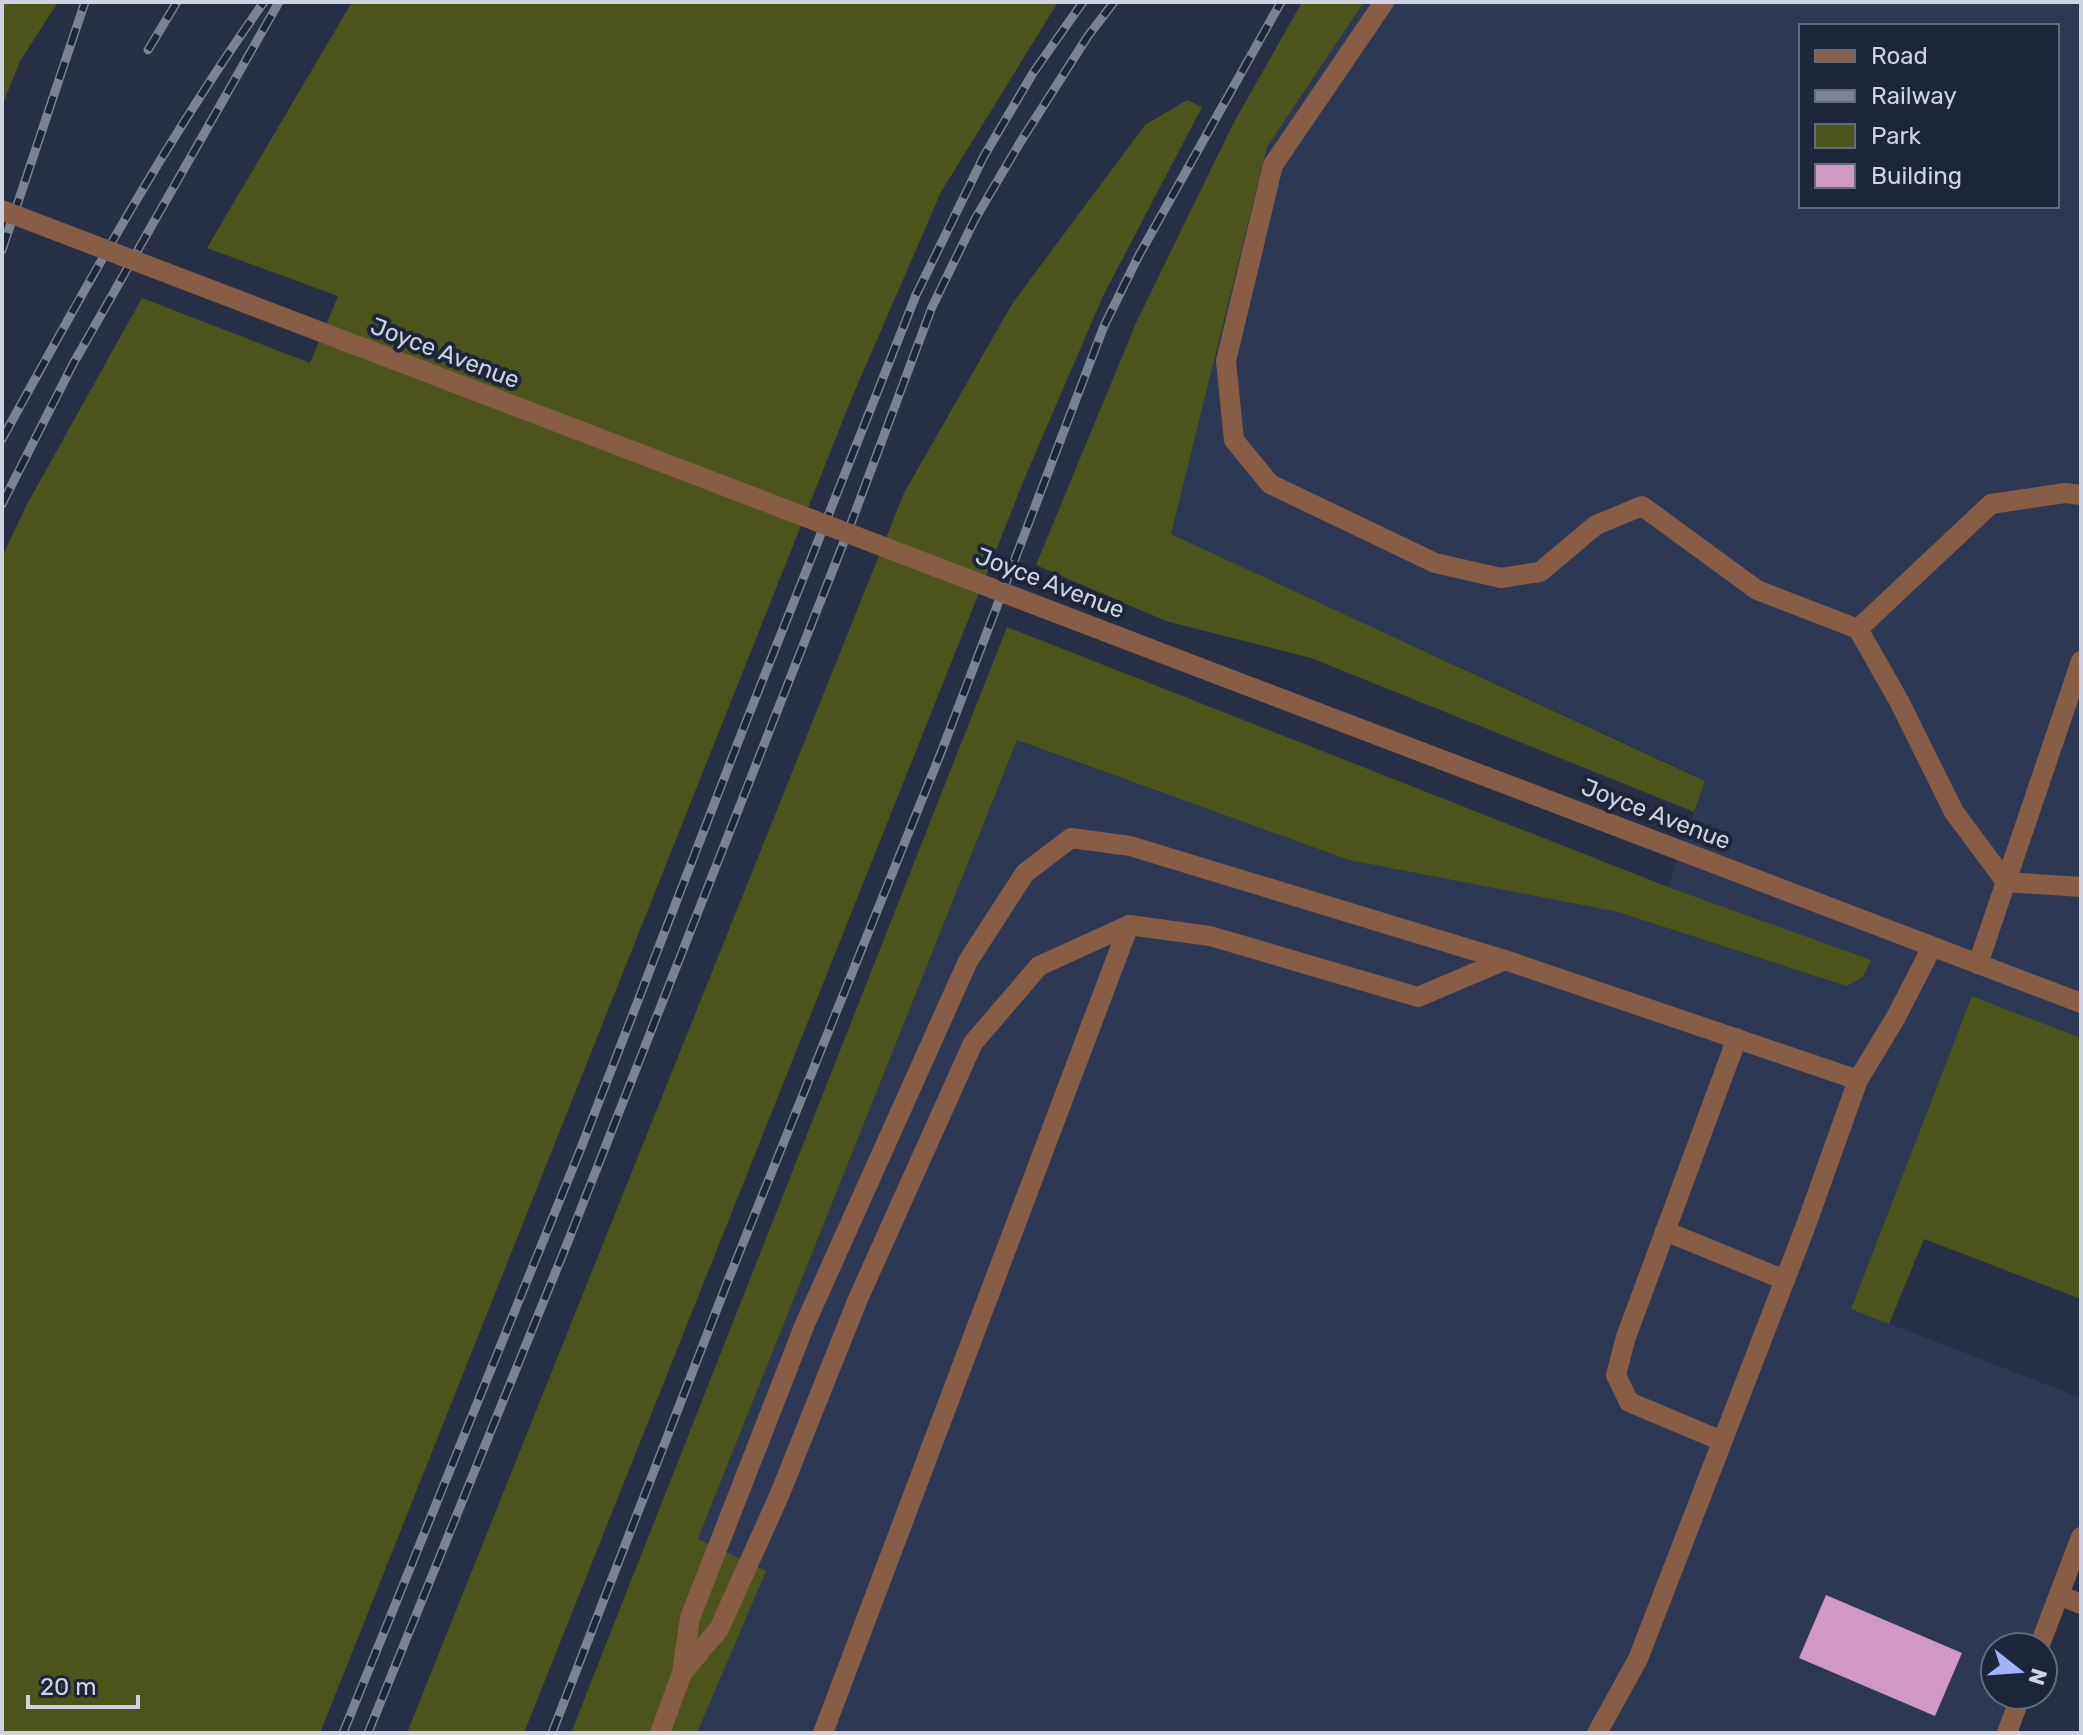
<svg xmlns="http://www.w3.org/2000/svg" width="2083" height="1735" font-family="Rubik,sans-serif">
	<rect width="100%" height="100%" fill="#262f45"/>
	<path fill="#2d3854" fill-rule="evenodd" d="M1364,2h717v1036l-108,-42 -122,313 230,89v140l-42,109h-44v48h26l-14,38h-1310l68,-162 -67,-31 318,-800 333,120 269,52 227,74 26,-25 -203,-74 37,-107 -534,-246 96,-387zM1801,26h256v180h-256z"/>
	<g fill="#4d541b">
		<polygon points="2,2 58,2 20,61 2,106"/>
		<polygon points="352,2 1058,2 941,192 853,395 320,1733 2,1733 2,557 26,506 142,298 310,363 338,296 207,248"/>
		<polygon points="1302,2 1364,2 1267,147 1171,534 1705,781 1694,812 1311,658 1166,621 1036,565 1136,323 1232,126"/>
		<polygon points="1187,100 1202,107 1103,296 1026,475 524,1733 407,1733 904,493 1012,304 1145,125"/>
		<polygon points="1007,627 1668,887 1871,960 1863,977 1846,986 1618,912 1349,860 1017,740 698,1539 766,1571 697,1733 571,1733"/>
		<polygon points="1972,996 2081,1038 2081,1299 1924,1239 1889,1324 1851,1309"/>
	</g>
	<polygon fill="#d098c4" points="1826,1595 1962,1653 1935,1716 1799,1658"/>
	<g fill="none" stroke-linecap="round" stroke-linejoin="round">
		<g stroke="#885d45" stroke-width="20">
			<polyline points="1384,2 1273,165 1226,361 1234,440 1270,484 1435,563 1501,578 1540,572 1596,525 1642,506 1757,590 1858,629 1899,701 1954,812 2006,882 2081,887"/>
			<polyline points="1858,629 1991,504 2065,493 2081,495"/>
			<polyline points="1219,675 2081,1003"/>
			<polyline points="1978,964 2081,661"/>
			<polyline points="1665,1231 1785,1280"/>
			<polyline points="1722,1441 1629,1402 1616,1375 1626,1337 1737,1038"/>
			<polyline points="2059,1595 2081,1604"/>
			<polyline points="2039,1647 2081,1537"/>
			<polyline points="682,1673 719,1629 779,1496 858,1299 973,1043 1039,966 1129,925"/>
			<polyline points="660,1733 682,1673 690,1618 805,1324 968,961 1025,873 1071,838 1130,846 1505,960 1858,1080 1896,1017 1932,947"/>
			<polyline points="823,1733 1129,925 1210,936 1418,997 1505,960"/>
			<polyline points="1597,1733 1638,1659 1805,1228 1858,1080"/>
			<polyline points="2007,1733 2021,1695"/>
		</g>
		<g stroke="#7b8294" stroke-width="9">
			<g id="rail">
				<polyline points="148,50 177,2"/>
				<polyline points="2,250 85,2"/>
				<path d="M2,439c82,-149 163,-298 262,-437"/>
				<polyline points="2,504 73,364 279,2"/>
				<polyline points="343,1733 581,1148 742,732 916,295 984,156 1033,73 1083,2"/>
				<polyline points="368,1733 569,1239 847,534 932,307 975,219 1021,141 1088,36 1114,2"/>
				<polyline points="552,1733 729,1278 942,750 1104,326 1138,257 1281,2"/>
			</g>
		</g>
		<use href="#rail" stroke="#1d253a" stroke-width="6" stroke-dasharray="18" stroke-linecap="butt"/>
		<polyline stroke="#885d45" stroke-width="20" points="2,210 1219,675"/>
	</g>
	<g text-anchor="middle" stroke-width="8" stroke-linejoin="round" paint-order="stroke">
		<g font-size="24" fill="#cdd3e1" stroke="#1d253a">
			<text transform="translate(445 353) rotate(21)" y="8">Joyce Avenue</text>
			<text transform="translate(1050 583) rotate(21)" y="8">Joyce Avenue</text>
			<text transform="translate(1656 814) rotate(21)" y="8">Joyce Avenue</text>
		</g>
	</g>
	<rect width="2083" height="1735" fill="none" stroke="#cdd3e1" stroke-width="8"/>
	<rect x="1799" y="24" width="260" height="184" fill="#1d253a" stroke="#636b7d" stroke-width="2"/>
	<rect x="1815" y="50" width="40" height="12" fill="#885d45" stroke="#636b7d" stroke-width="2"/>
	<text x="1871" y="64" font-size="24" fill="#cdd3e1">Road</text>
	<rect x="1815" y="90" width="40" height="12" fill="#7b8294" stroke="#636b7d" stroke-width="2"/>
	<text x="1871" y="104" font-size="24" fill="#cdd3e1">Railway</text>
	<rect x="1815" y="124" width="40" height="24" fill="#4d541b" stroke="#636b7d" stroke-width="2"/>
	<text x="1871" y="144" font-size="24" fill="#cdd3e1">Park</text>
	<rect x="1815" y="164" width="40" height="24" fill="#d098c4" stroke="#636b7d" stroke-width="2"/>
	<text x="1871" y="184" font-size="24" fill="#cdd3e1">Building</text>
	<g transform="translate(2019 1671) rotate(107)"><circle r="38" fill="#1d253a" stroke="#636b7d" stroke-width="2"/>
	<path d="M0-6L14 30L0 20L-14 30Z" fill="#a1b3fd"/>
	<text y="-12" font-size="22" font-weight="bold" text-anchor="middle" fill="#cdd3e1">N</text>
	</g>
	<path d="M28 1695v12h110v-12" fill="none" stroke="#cdd3e1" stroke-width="4"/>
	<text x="40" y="1695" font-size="24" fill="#cdd3e1" stroke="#1d253a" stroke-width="6" paint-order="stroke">20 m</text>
</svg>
